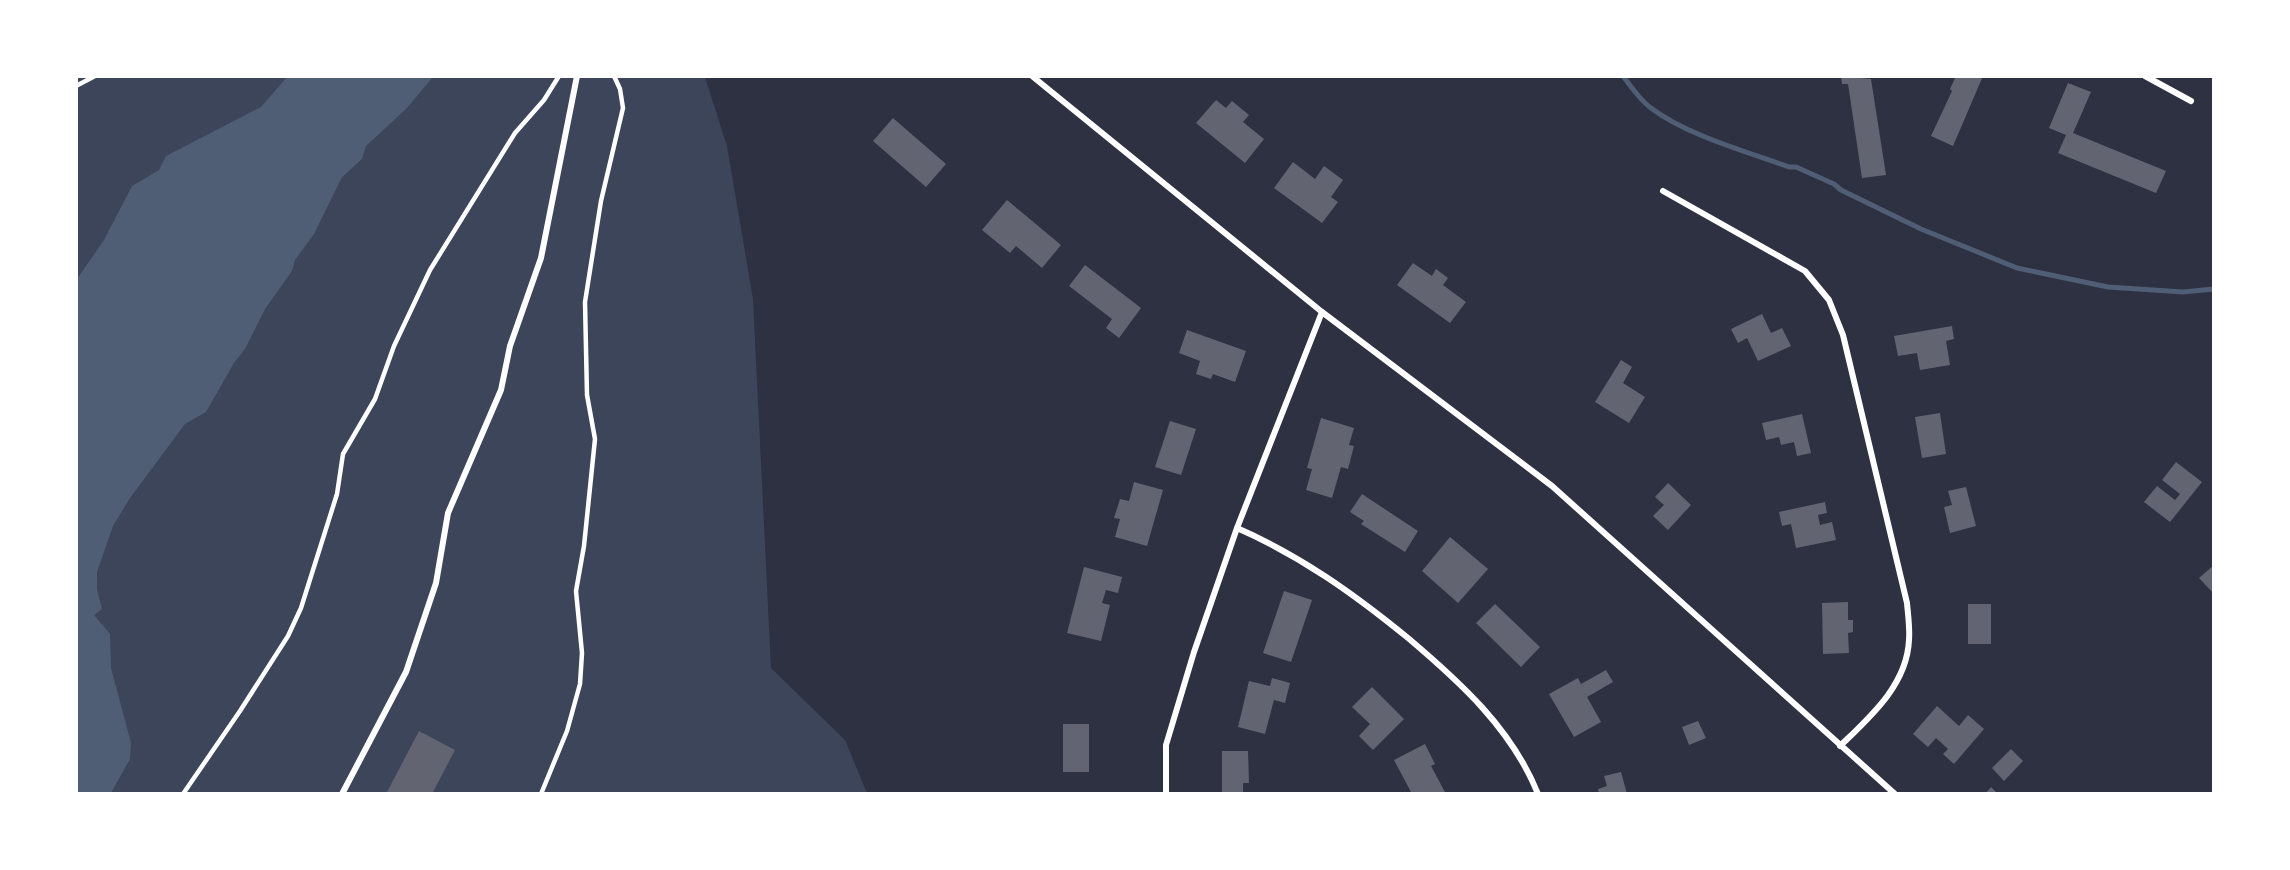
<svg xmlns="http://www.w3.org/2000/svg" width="2290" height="870" font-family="Helvetica,sans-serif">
	<rect width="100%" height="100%" fill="#2d3142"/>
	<polygon fill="#3c4559" points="76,77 705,77 727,146 753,299 771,668 845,740 867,793 77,793"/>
	<polygon fill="#4f5d75" points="287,77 433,77 406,109 366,146 362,159 342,177 314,234 295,260 292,271 265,309 245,349 234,363 206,412 185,424 130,498 113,526 97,572 97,589 102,609 94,615 110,634 111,668 131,743 130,759 111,793 77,793 77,279 104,240 132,186 159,170 166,156 261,107"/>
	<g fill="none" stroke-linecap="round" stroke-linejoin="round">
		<path stroke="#4f5d75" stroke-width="5" d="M1623,76c8,11 18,25 28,32 35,27 97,44 138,59h7l38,17 7,6 80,39 96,39 91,19 75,5 31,-3"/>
	</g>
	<g fill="#626471">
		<polygon points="1841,76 1871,79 1886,175 1862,178 1848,84 1842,84"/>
		<polygon points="1956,76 1983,76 1953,146 1931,136 1952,91 1950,89"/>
		<polygon points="2068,83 2091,92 2073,133 2166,171 2156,193 2058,153 2066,135 2049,128"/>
		<polygon points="1216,100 1226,108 1232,101 1249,115 1243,122 1264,139 1245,163 1196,123"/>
		<polygon points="893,118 946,164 926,187 873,141"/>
		<polygon points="1293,162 1315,179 1324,166 1343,180 1331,197 1338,202 1322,223 1274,188"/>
		<polygon points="1007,200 1061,245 1042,268 1016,246 1010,253 982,230"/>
		<polygon points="1413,263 1432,276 1436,269 1448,278 1443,285 1466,302 1450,323 1397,285"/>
		<polygon points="1085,265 1141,308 1119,338 1106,328 1112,319 1069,286"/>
		<polygon points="1762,314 1771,333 1782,328 1791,346 1758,361 1747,338 1738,343 1731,329"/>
		<polygon points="1952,326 1954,339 1946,341 1950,365 1920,370 1917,353 1898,356 1894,336"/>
		<polygon points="1187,330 1246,351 1235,382 1213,374 1211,379 1196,374 1200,361 1179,353"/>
		<polygon points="1621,360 1632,367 1623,383 1645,397 1629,423 1595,402"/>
		<polygon points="1940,413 1946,454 1922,458 1915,417"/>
		<polygon points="1802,414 1811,453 1797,456 1794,442 1781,445 1779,437 1766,440 1762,423"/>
		<polygon points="1321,418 1354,428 1349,445 1354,446 1348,469 1341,467 1332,498 1306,490 1312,469 1307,468"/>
		<polygon points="1170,421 1196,429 1181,475 1155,467"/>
		<polygon points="2176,462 2202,482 2170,522 2144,502 2157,486 2175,500 2180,494 2162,480"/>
		<polygon points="1134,482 1163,490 1147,546 1115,537 1120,519 1114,518 1120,499 1129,501"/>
		<polygon points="1668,483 1691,505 1668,530 1653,516 1664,505 1655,497"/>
		<polygon points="1966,487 1976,526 1950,533 1944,507 1952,505 1948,491"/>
		<polygon points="1362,494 1418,531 1405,552 1361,524 1364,521 1350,512"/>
		<polygon points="1825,502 1827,513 1818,515 1820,525 1832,522 1836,540 1796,548 1791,524 1782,526 1779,512"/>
		<polygon points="1450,537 1488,569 1458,603 1422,571"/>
		<polygon points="2214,565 2214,594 2199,578"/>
		<polygon points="1084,567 1122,577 1118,593 1106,590 1102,603 1110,605 1101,641 1067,633"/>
		<polygon points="1284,591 1312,600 1291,662 1263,653"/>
		<polygon points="1848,602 1848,620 1853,620 1853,632 1848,633 1849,653 1823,654 1822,603"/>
		<polygon points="1495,604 1540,647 1521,667 1476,623"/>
		<rect x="1968" y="604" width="23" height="40"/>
		<polygon points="1606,670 1613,682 1587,697 1601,722 1574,737 1549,694 1578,678 1581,684"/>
		<polygon points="1272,678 1290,683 1285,703 1274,700 1265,734 1238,727 1249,681 1270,686"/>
		<polygon points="1372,687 1404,719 1373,750 1359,736 1370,724 1352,707"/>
		<polygon points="1937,706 1959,726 1968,715 1984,729 1954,764 1943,754 1948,749 1936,738 1928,747 1913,734"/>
		<polygon points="1698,721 1706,738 1689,745 1682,727"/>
		<rect x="1063" y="724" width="26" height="48"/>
		<polygon points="419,731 455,750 432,794 386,794"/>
		<polygon points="1425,744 1435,764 1431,766 1446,794 1412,794 1394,760"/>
		<polygon points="2011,749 2023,761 2004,781 1992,768"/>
		<polygon points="1222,751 1248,751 1249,783 1243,783 1243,794 1222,794"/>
		<polygon points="1621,772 1627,794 1599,794 1598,789 1607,786 1604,776"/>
		<polygon points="1991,787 1998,794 1985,794"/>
	</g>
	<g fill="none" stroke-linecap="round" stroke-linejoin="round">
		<g stroke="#fff" stroke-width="4.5">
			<polyline points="76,86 95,76"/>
			<polyline points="183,794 240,711 288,636 301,608 337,494 343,454 375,399 394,346 430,270 515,133 544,100 559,76"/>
			<polyline points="541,794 567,731 580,684 582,653 576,591 584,546 595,439 587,395 585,302 601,201 623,108 620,89 614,76"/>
		</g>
		<g stroke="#fff" stroke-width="6">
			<polyline points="1032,76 1322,312 1552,486 1895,794"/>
			<polyline points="2145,76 2191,101"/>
			<path d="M1663,191l142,80 24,29 14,35 64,268c1,12 3,25 2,37 -2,45 -39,77 -69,106"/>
			<polyline points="1237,528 1322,312"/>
			<polyline points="342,794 406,672 436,583 448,513 501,390 510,346 541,258 577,76"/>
			<path d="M1166,794v-49l28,-93 43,-124c64,28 117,66 171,110 52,44 104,91 130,156"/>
		</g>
	</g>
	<rect width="2290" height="870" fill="none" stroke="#ffffff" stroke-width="156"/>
</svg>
